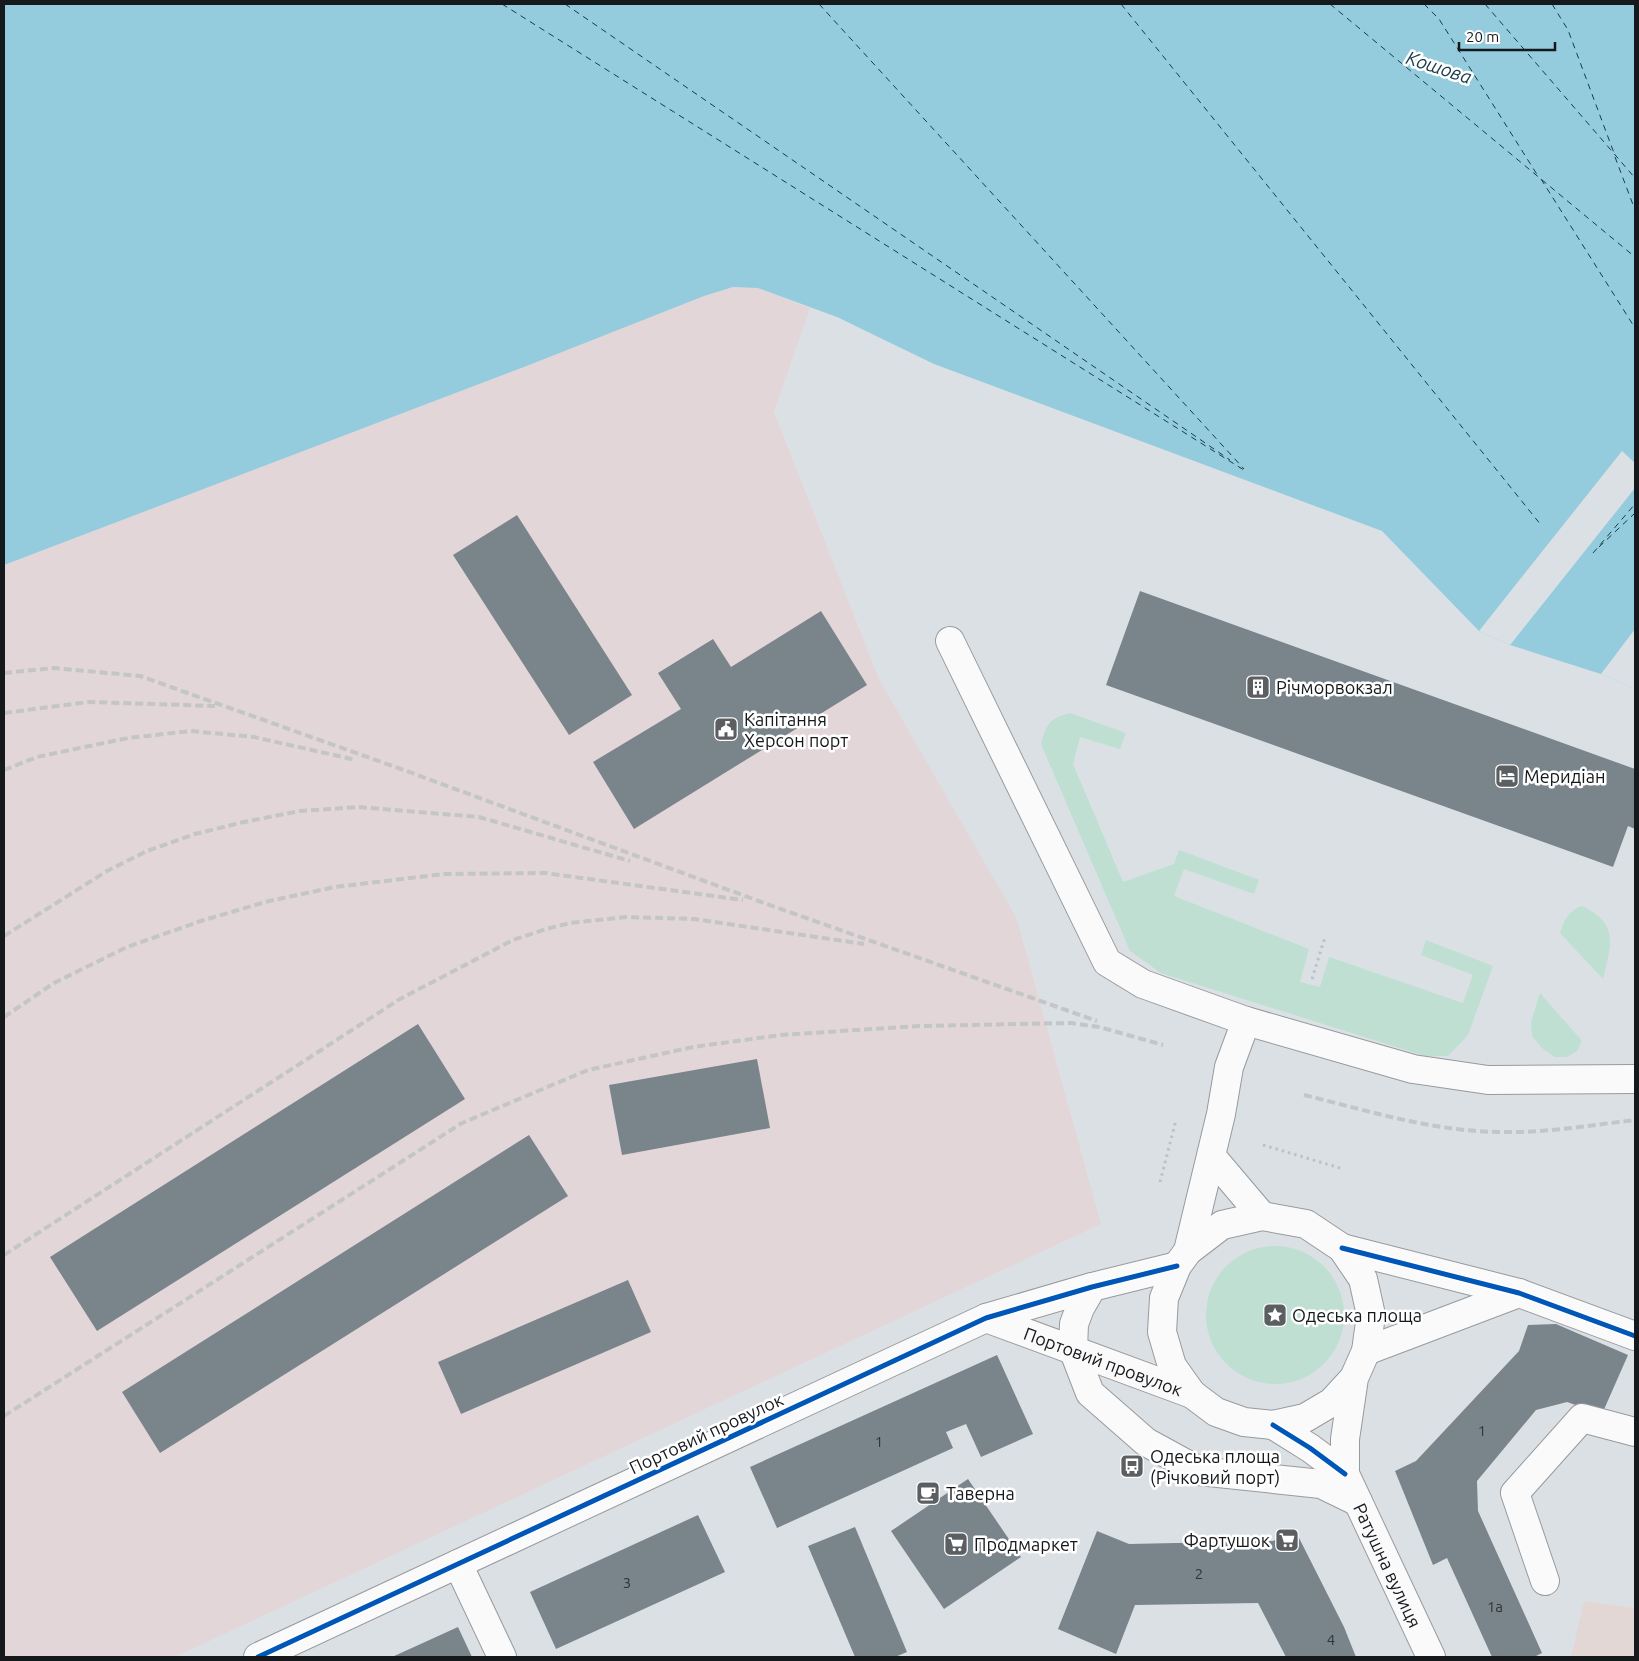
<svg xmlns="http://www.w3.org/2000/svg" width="1639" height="1661" viewBox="0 0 1639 1661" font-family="Ubuntu,sans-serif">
<rect width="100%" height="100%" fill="#dbe0e5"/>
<path fill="#e3d7d6" d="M 1584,1601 L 1635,1608 L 1635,1657 L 1571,1657 Z"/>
<path fill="#e3d6d8" d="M 733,287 L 758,288 L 810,308 L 774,412 L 879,679 L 1017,919 L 1101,1224 L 175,1657 L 4,1657 L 4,565 L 524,367 L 704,296 Z"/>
<g fill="#bedfd2">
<path d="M 1070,713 L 1126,733 L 1120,749 L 1080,737 L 1073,764 L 1123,882 L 1174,864 L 1179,850 L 1259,880 L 1254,894 L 1184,869 L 1174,896 L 1309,949 L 1300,982 L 1320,987 L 1329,957 L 1463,1003 L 1473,975 L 1421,955 L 1426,940 L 1493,966 L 1468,1035 L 1448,1056 L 1425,1056 L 1161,973 L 1130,951 L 1041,744 C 1046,724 1050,718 1070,713 Z"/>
<path d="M 1582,906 C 1620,924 1611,945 1603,979 L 1560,933 C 1565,919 1568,911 1582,906 Z"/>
<path d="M 1540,993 L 1582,1041 L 1577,1051 L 1567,1057 L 1555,1057 L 1543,1049 L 1532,1036 L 1531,1022 Z"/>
<circle cx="1275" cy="1315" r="69"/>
</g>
<path fill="#94cbdd" d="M 4,4 L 1635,4 L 1635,689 L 1601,674 L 1510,645 L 1479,631 L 1382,531 L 934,364 L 837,317 L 758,288 L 733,287 L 704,296 L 524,367 L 4,565 Z"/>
<g fill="#dbe0e5">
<path d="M 1622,451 L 1635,463 L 1635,488 L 1510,645 L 1479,631 Z"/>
<path d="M 1635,629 L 1635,689 L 1601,674 Z"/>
</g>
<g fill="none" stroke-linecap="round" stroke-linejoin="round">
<g stroke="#193d47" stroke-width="1" stroke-dasharray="6 5" stroke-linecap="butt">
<path d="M 502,4 L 1247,472"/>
<path d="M 565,4 L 1230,460"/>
<path d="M 819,4 L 1244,469"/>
<path d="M 1121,4 L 1541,525"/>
<path d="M 1330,4 L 1635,257"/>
<path d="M 1424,4 L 1439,19 L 1538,176"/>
<path d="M 1485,4 L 1635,178"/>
<path d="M 1552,4 L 1568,30 L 1614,153"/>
<path d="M 1633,4 L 1635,6"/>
<path d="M 1615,157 L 1635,210"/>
<path d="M 1541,179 L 1635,328"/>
<path d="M 1599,547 L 1635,513"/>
<path d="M 1593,553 L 1635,504"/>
</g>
</g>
<g fill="#79848b">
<path d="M 517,515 L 632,695 L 569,735 L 453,555 Z"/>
<path d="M 1140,591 L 1635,769 L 1635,829 L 1628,826 L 1613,867 L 1106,685 Z"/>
<path d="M 821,611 L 867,685 L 634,829 L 593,762 L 681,709 L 658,673 L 713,639 L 731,667 Z"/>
<path d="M 418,1024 L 465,1099 L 97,1331 L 50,1257 Z"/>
<path d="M 757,1059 L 770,1128 L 622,1155 L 609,1085 Z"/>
<path d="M 529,1135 L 568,1196 L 160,1453 L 122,1392 Z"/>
<path d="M 628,1280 L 651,1332 L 461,1414 L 438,1362 Z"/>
<path d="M 1556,1324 L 1628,1355 L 1602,1414 L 1567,1402 L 1536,1410 L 1477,1481 L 1478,1511 L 1542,1653 L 1534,1657 L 1492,1657 L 1447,1558 L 1433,1565 L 1395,1471 L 1416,1461 L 1519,1351 L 1528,1325 Z"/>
<path d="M 997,1355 L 1033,1434 L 981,1457 L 966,1424 L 946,1432 L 953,1448 L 777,1528 L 750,1467 Z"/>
<path d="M 968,1479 L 1021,1557 L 944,1609 L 891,1531 Z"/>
<path d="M 698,1515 L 725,1572 L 556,1649 L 530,1592 Z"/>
<path d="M 855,1527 L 907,1652 L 895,1657 L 855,1657 L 808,1546 Z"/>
<path d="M 1295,1530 L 1344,1627 L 1356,1657 L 1286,1657 L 1258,1603 L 1135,1605 L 1116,1654 L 1058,1629 L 1097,1531 L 1129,1544 L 1273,1541 Z"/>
<path d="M 458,1627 L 472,1657 L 392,1657 Z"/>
</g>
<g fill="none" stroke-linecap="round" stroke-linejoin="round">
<g stroke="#979b9e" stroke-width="30">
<g id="minor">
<path d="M 950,641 L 1107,962 L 1143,984 L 1246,1021 L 1413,1069 L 1488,1080 L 1635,1079"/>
<path d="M 1212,1157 L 1262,1216"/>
<path d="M 1342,1248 L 1519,1293 L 1635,1336"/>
<path d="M 1188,1251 L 1221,1114 L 1229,1067 L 1246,1021"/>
<path d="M 1092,1287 L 1080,1308 L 1074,1324 L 1073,1349 L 1090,1393 L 1146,1442 L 1199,1471 L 1321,1484 L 1358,1502"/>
<path id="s1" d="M 986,1318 L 1192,1394"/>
<path d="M 1366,1351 L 1519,1293"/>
<path id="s2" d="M 1354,1378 L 1332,1402 L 1305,1418 L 1273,1425 L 1244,1422 L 1216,1412 L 1192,1394 L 1172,1366 L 1162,1332 L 1164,1298 L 1177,1266 L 1188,1251 L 1222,1225 L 1262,1216 L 1306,1224 L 1342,1248 L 1363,1279 L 1371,1315 L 1366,1351 L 1354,1378 L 1345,1439 L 1345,1474 L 1431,1657"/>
<path d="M 1273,1425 L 1310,1448 L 1345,1474"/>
<path d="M 458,1564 L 502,1657"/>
<path d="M 1545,1581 L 1515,1493 L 1582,1418 L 1635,1432"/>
<path d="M 258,1657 L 986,1318 L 1092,1287 L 1177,1266"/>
</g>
</g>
<g stroke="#bfc0c1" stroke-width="3" stroke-dasharray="2.5 4" stroke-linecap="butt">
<path d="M 1312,979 L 1325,937"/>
<path d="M 1263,1145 L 1340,1168"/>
<path d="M 1160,1182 L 1176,1120"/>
</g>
<use href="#minor" stroke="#fafafb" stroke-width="28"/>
<g stroke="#c3c5c6" stroke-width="4" stroke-dasharray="8 4" stroke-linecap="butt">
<path d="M 4,673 L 54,668 L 140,676 L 401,769 L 764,903 L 1097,1021"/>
<path d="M 4,713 L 88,702 L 215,706"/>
<path d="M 4,770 L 37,757 L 128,738 L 191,731 L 254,737 L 356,760"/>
<path d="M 4,936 L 107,871 L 147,851 L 195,834 L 244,822 L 300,811 L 359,807 L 479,817 L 630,861"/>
<path d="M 4,1017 L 54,983 L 127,947 L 204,920 L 269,901 L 335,887 L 444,874 L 545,873 L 743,900"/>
<path d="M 1304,1095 C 1369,1111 1435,1132 1502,1132 C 1547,1133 1591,1125 1635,1120"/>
<path d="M 4,1255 L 400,999 L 513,940 L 546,929 L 570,923 L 626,917 L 694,919 L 864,944"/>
<path d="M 4,1416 L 462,1123 L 588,1070 L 693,1047 L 781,1035 L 918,1026 L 1071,1023 L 1099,1027 L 1163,1045"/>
</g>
<g stroke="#fff" stroke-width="8">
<g id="cycleway">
<path d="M 1342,1248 L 1519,1293 L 1635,1336"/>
<path d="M 1273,1425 L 1310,1448 L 1345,1474"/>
<path d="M 258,1657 L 986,1318 L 1092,1287 L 1177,1266"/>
</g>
</g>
<use href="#cycleway" stroke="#0057b8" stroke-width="5"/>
</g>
<defs>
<g id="building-square" transform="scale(1.25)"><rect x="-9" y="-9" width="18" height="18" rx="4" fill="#5b5f62" stroke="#fff"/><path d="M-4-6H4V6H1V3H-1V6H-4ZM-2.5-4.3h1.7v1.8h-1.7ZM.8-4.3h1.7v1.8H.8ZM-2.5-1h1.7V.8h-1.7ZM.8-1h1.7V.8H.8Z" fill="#fff"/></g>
<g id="civic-square" transform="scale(1.25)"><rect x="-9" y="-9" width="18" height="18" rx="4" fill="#5b5f62" stroke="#fff"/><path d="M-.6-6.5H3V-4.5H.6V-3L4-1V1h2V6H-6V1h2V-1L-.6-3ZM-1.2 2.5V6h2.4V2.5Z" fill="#fff"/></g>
<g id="hotel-square" transform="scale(1.25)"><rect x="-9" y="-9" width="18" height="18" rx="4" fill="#5b5f62" stroke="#fff"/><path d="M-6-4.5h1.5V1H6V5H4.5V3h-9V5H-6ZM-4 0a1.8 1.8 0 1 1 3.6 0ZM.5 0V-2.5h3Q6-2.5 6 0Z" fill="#fff"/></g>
<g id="sight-square" transform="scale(1.25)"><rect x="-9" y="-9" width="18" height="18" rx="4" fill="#5b5f62" stroke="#fff"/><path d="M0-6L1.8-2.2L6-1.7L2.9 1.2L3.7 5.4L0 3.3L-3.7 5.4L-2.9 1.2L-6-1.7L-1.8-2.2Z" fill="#fff"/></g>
<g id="bus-square" transform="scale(1.25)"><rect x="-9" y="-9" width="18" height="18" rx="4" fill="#5b5f62" stroke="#fff"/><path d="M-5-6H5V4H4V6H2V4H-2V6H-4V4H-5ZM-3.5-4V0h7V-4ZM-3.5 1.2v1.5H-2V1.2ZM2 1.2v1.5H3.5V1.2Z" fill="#fff"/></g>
<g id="cafe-square" transform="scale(1.25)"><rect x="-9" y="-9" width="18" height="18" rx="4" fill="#5b5f62" stroke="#fff"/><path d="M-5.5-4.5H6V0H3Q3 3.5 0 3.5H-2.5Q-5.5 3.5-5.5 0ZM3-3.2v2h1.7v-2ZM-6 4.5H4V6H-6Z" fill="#fff"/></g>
<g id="supermarket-square" transform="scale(1.25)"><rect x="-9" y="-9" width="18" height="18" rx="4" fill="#5b5f62" stroke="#fff"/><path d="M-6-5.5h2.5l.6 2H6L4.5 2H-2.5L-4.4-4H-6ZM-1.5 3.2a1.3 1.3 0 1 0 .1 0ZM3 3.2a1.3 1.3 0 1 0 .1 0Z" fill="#fff"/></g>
</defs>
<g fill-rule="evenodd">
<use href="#building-square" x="1258" y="687"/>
<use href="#civic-square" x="726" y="729"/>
<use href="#hotel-square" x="1507" y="776"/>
<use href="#sight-square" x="1275" y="1315"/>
<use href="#bus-square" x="1132" y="1466"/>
<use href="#cafe-square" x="928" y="1493"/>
<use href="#supermarket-square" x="1287" y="1540"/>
<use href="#supermarket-square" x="956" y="1544"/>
</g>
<g text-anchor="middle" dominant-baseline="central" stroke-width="5" stroke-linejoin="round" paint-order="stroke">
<g font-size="15" fill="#2f3438">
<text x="1482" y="1430">1</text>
<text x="879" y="1441">1</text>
<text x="1199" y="1573">2</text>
<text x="627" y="1582">3</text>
<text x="1495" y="1606">1а</text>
<text x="1331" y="1639">4</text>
</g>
<g font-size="18" fill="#16191c" stroke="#fff" text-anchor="start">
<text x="1276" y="687">Річморвокзал</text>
<text x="744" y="719">Капітання<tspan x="744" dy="21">Херсон порт</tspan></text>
<text x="1524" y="776">Меридіан</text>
<text x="1292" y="1315">Одеська площа</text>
<text x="1150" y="1456">Одеська площа<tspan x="1150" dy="21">(Річковий порт)</tspan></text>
<text x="946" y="1493">Таверна</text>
<text x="1270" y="1540" text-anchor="end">Фартушок</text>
<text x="974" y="1544">Продмаркет</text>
</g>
<g font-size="18" fill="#16191c" stroke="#fff">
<text stroke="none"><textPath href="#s1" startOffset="125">Портовий провулок</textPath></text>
<text transform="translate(706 1433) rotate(-25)">Портовий провулок</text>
<text stroke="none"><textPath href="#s2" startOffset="852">Ратушна вулиця</textPath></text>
</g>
<g font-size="19" font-style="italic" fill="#193d47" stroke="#fff">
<text transform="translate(1439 67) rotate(18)">Кошова</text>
</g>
</g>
<rect width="1639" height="1661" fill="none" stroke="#16191c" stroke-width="10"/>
<path d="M1459 42v8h96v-8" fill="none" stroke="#16191c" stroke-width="2.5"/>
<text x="1466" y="42" font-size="15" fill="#16191c" stroke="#ffffff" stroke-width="4" paint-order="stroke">20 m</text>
</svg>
